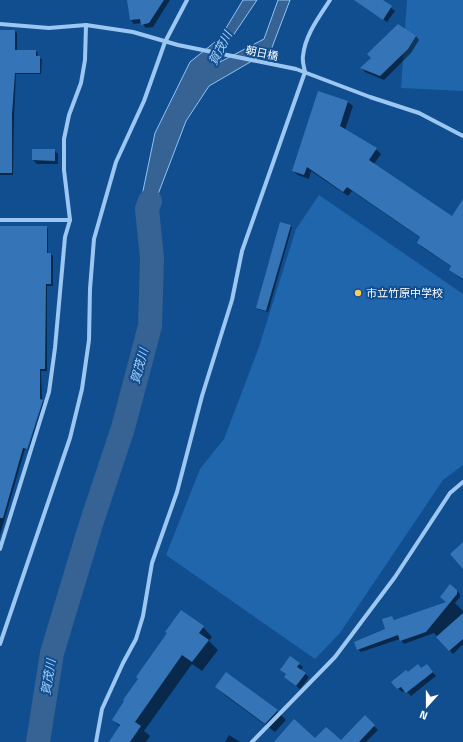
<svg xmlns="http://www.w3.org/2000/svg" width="463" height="742" viewBox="0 0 463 742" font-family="'Titillium Web','Noto Sans JP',sans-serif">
<rect width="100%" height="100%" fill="#114e8f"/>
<g fill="#2066ad">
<path d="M 407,0 L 463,0 L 463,91 L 401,88 Z"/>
<path d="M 319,195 L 463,294 L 463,465 L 443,480 L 340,633 L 315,659 L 166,555 L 200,469 L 224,439 L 259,347 L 296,229 Z"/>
</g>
<path fill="#366393" stroke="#8dc3f5" d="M 243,0 L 257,0 L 228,43 L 220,62 L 264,39 L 278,0 L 290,0 L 271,50 L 209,86 L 186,121 L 152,210 L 150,233 L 139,210 L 155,133 L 190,62 L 220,38 Z"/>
<g fill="#0007">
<path d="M 128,0 L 170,0 L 153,27 L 146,28 L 142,23 L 134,24 L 131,20 Z"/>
<path d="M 365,0 L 381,0 L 395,11 L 387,22 L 362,4 Z"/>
<path d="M 0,31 L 15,31 L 17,33 L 17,51 L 36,51 L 38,53 L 37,57 L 42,59 L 41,74 L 16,74 L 14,116 L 13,175 L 0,175 Z"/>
<path d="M 416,36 L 419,40 L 411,53 L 384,80 L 365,72 L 362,68 Z"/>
<path d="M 319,92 L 348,102 L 353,106 L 345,130 L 376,149 L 381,154 L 374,164 L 452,217 L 463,207 L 463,280 L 450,270 L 452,267 L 422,247 L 418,243 L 421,238 L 352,191 L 348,196 L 311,171 L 309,179 L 298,175 L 293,171 Z"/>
<path d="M 33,150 L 54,150 L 58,154 L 58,164 L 37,164 L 33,160 Z"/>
<path d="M 290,226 L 292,227 L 268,312 L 258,309 L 257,308 Z"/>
<path d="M 0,227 L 46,227 L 48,229 L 48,254 L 51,254 L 53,256 L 53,286 L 47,286 L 47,371 L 41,371 L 42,400 L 26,450 L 25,449 L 0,535 Z"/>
<path d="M 43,401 L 44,402 L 29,451 L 28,450 Z"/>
<path d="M 456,590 L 460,594 L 460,597 L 455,603 L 463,611 L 463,644 L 453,654 L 434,633 L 404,644 L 400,639 L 361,652 L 358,649 L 386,629 L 392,617 L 395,620 L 448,602 Z"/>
<path d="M 203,627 L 212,637 L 209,641 L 218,650 L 202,671 L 192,664 L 144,731 L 150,736 L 146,742 L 110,742 L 120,727 L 113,720 Z"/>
<path d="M 299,664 L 303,667 L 301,670 L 309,677 L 300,689 L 285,677 L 287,675 L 281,670 Z"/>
<path d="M 430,669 L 436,676 L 411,696 L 405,690 L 402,692 L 392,682 L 421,670 Z"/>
<path d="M 227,673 L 277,711 L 286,720 L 275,732 L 226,696 L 216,687 Z"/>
<path d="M 365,717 L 378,730 L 366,742 L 347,742 Z"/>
<path d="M 229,735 L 240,742 L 225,742 Z"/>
</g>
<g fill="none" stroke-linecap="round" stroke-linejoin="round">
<path stroke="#366393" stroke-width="24" d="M 38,742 L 52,653 L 91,524 L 123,428 L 150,326 L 152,258 L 147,209 L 150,201"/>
</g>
<g fill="#3575b7">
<path d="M 127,0 L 164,0 L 149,23 L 141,25 L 140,19 L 130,20 Z"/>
<path d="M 354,0 L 383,0 L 392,6 L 383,20 Z"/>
<path d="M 398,24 L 416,36 L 408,49 L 380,76 L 360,68 L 371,58 L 367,54 Z"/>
<path d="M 0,30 L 15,30 L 15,50 L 36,50 L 36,56 L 40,56 L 40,73 L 15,73 L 12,114 L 12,173 L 0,173 Z"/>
<path d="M 318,91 L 348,101 L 340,126 L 377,148 L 369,160 L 452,216 L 463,199 L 463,279 L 449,270 L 451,266 L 417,243 L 420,237 L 347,187 L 343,192 L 307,167 L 304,175 L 292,171 Z"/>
<path d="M 32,149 L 55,149 L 55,161 L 32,160 Z"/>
<path d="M 280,222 L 291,225 L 266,311 L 256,308 Z"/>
<path d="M 0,226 L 47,226 L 47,253 L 51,253 L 51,284 L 46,284 L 45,369 L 40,369 L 40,399 L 43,400 L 27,449 L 23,448 L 3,518 L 0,518 Z"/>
<path d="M 463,542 L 463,569 L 450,554 Z"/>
<path d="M 450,584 L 457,590 L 457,594 L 426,632 L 400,641 L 398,635 L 357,650 L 354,642 L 385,629 L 382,619 L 392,616 L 394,620 L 446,602 L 440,597 Z"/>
<path d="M 181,610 L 204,626 L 199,633 L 209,640 L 192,662 L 182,655 L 135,722 L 141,726 L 130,742 L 109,742 L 120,725 L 112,720 L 124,701 L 123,700 L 138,679 L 136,677 L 167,633 L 165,632 Z"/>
<path d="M 463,613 L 463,639 L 449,651 L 436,637 Z"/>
<path d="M 290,656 L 300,663 L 297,667 L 306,673 L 296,686 L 284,677 L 286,674 L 280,670 Z"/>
<path d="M 418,664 L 421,668 L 427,664 L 433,672 L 406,693 L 401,687 L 397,689 L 391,682 L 406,670 L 408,672 Z"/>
<path d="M 226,672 L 278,710 L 265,724 L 215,687 Z"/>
<path d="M 365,715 L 375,725 L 359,742 L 274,742 L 294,719 L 315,738 L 326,727 L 341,740 Z"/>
</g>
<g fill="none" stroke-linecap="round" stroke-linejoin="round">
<g stroke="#9cc7f2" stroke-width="4">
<path d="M 0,24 L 49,28 L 86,25 L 133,32 L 178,45 L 296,69 L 370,97 L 419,113 L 463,136"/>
<path d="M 0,220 L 70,220"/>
<path d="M 0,549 L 49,392 L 55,348 L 65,237 L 70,220 L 64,170 L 64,139 L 69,115 L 81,83 L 85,60 L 86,25"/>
<path d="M 0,644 L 70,438 L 82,389 L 89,340 L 90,289 L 94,239 L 116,162 L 144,101 L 165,42 L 187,0"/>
<path d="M 96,742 L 102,709 L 123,663 L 136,639 L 143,616 L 152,563 L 177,492 L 202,396 L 232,300 L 242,251 L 305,72 C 304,67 302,61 303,56 C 305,35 319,17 330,0"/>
<path d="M 252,742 L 335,657 L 395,577 L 450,493 L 463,482"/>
</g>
</g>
<circle fill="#ffc95d" stroke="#114e8f" stroke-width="1.5" cx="358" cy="293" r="4"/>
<g text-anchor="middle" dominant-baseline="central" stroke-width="4" stroke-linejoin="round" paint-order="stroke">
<g font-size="11" fill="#fff" stroke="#114e8f">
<text transform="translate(262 53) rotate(12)">朝日橋</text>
</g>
<g font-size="11" fill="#fff" stroke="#114e8f" text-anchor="start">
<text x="366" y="293">市立竹原中学校</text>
</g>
<g font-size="12" font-style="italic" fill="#a8d1f9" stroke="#114e8f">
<text transform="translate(220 48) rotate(-63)">賀茂川</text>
<text transform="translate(139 366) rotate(-75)">賀茂川</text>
<text transform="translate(48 677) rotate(-81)">賀茂川</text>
</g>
</g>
<g transform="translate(427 706) rotate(201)" stroke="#114e8f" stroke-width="3" paint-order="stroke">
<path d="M0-3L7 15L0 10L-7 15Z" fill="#ffffff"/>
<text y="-6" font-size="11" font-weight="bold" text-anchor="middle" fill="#ffffff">N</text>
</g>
</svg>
